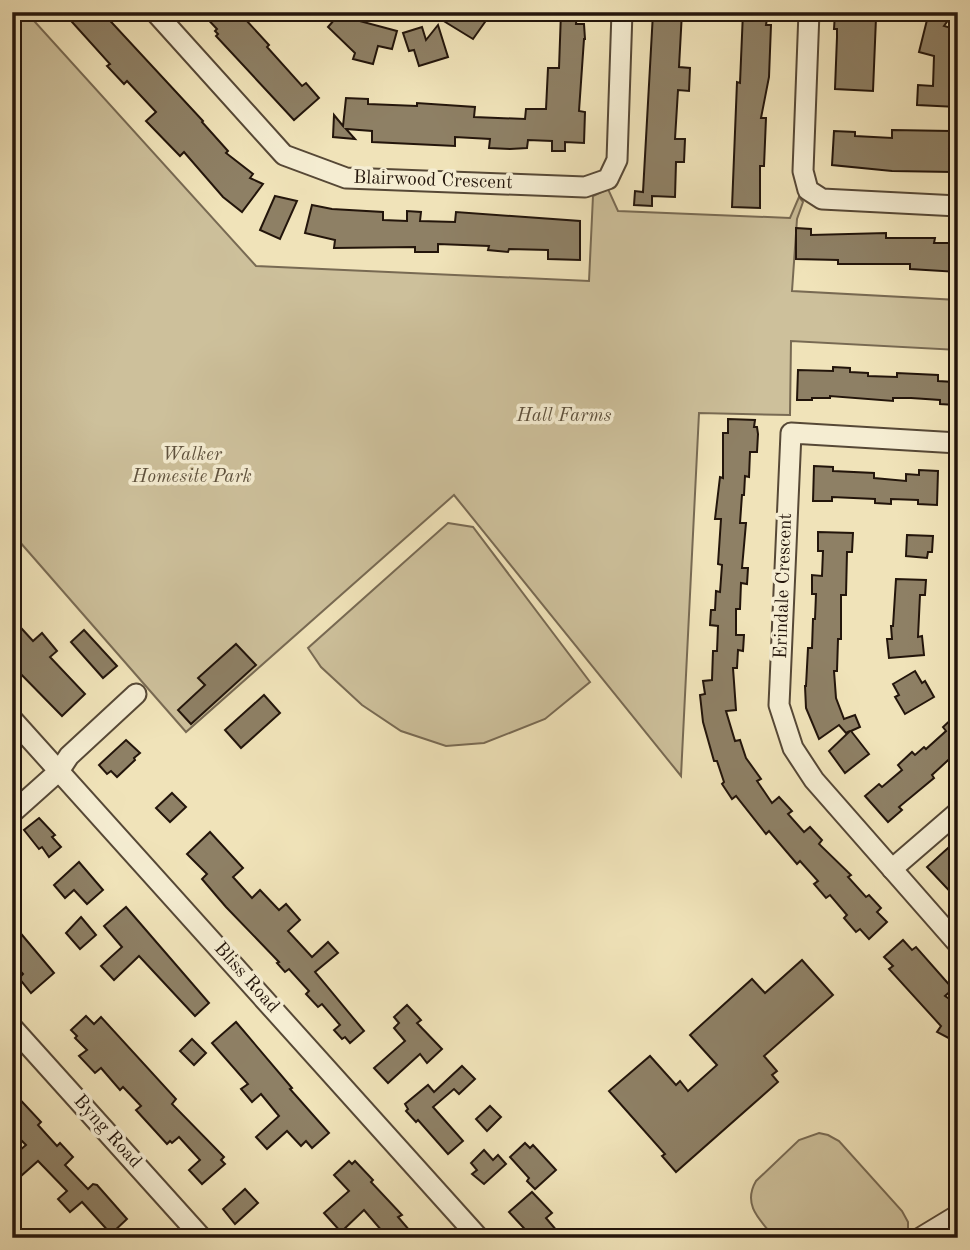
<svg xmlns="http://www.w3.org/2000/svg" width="970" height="1250" viewBox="0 0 970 1250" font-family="'Old Standard TT',serif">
<rect width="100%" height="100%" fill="#f0e3b9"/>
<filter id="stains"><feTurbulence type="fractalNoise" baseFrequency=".00286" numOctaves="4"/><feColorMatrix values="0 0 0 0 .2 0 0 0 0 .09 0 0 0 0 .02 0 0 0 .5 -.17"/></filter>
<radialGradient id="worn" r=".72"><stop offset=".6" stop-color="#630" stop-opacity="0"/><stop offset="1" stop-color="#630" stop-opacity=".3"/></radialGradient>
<g fill="#cdc09b" stroke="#786a53" stroke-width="2">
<path d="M 12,12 L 26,12 L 256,266 L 589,281 L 593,196 L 608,189 L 618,211 L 790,218 L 799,197 L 803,202 L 797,219 L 792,291 L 958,300 L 958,350 L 791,341 L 790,415 L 699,413 L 681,776 L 454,495 L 186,732 L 12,533 Z"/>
<path d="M 448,523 L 473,527 L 590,682 L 545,719 L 484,743 L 446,746 L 401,731 L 362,705 L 321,667 L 308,648 Z"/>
<path d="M 819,1133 L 828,1135 L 839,1141 L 902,1211 L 908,1222 L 908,1235 L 904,1238 L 775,1238 C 760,1220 742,1205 756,1181 L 799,1140 Z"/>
</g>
<g fill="#8e8065" stroke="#23150b" stroke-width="2">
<path d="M 63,12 L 102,12 L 203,121 L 202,122 L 228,151 L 226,153 L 253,174 L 250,178 L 263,184 L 242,212 L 223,197 L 184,152 L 180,156 L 146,121 L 156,112 L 127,81 L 124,84 L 107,66 L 110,64 Z"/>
<path d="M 201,12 L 255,12 L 246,20 L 269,45 L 267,47 L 302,86 L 306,83 L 319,98 L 294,120 L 216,36 L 218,34 L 215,31 L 217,29 Z"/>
<path d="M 341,12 L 358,12 L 352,19 L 397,31 L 392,49 L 378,46 L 373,64 L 353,59 L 355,53 L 328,27 Z"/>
<path d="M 447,12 L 492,12 L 473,39 L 442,20 Z"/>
<path d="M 561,12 L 577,12 L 576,24 L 584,24 L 585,39 L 584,39 L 579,111 L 585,112 L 584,143 L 565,142 L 565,151 L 552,151 L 552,141 L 528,140 L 527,148 L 510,149 L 489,148 L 490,139 L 455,137 L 455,146 L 372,142 L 372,131 L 346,129 L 355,139 L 333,137 L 334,115 L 343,126 L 346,98 L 368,99 L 368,104 L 417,106 L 417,103 L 475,107 L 474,117 L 525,119 L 526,109 L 546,109 L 548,68 L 559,68 Z"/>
<path d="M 682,12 L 679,67 L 690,68 L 689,91 L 678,90 L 675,139 L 685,139 L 684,162 L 676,162 L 675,197 L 652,196 L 652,206 L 634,205 L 635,191 L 643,192 L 653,13 Z"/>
<path d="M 743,12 L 768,12 L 766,25 L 771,25 L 769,77 L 761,118 L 766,118 L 764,166 L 760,166 L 760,208 L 732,207 L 737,82 L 740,83 Z"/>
<path d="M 929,12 L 954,12 L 944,26 L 958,30 L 958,60 L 951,86 L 958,87 L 957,107 L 917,105 L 918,85 L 933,86 L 934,56 L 919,52 Z"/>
<path d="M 835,13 L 859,14 L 859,17 L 876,18 L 873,91 L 835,89 L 837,37 L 837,29 L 834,29 Z"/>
<path d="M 438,25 L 448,57 L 419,66 L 414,50 L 409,51 L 403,33 L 422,27 L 426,40 Z"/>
<path d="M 892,130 L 950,131 L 949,148 L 953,148 L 952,172 L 892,171 L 832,165 L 834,131 L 855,132 L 855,136 L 892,138 Z"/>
<path d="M 275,196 L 297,201 L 280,239 L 260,230 Z"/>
<path d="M 312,205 L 332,209 L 383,212 L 383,220 L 407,221 L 407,211 L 421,212 L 420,221 L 455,222 L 456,212 L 580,221 L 580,260 L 548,259 L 548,250 L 509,249 L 508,252 L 488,250 L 489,246 L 438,244 L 438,252 L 415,252 L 415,247 L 334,248 L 335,240 L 305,233 Z"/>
<path d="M 796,228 L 811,229 L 811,235 L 886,233 L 886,238 L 935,238 L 934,243 L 957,243 L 958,272 L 910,269 L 910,264 L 838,264 L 838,260 L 796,259 Z"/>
<path d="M 833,367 L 850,368 L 850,372 L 868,373 L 868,376 L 897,377 L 897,373 L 938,375 L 938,381 L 954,382 L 955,405 L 940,404 L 940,400 L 911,398 L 893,398 L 893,401 L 830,396 L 830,398 L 812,398 L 812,400 L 797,400 L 798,370 L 833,371 Z"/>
<path d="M 728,419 L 755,420 L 754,427 L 757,427 L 758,434 L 757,452 L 750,452 L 749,477 L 745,476 L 744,495 L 742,495 L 740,523 L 746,523 L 742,568 L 748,568 L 747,584 L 741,583 L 740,609 L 736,609 L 736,635 L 744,635 L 743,651 L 738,650 L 737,668 L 733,668 L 736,710 L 726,711 L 735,741 L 740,740 L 746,758 L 761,779 L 757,781 L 772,803 L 779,797 L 792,811 L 788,814 L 804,832 L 810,827 L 822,840 L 819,844 L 851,875 L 848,877 L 866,897 L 869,895 L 881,908 L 877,912 L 887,922 L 869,939 L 860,929 L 856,932 L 844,918 L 847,915 L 830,895 L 826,898 L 814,884 L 818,881 L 800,861 L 797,864 L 769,831 L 766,834 L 736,796 L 732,799 L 722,784 L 724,782 L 717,761 L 714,761 L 703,722 L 700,695 L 705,694 L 703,681 L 712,680 L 713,651 L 717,651 L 718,626 L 710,625 L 711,610 L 715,610 L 716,591 L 720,592 L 722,565 L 718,564 L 721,519 L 715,519 L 720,477 L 723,478 L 723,433 L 728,433 Z"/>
<path d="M 814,466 L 833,467 L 833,471 L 874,473 L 874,478 L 906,481 L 906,474 L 919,475 L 919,470 L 938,471 L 937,505 L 918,504 L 918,500 L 891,499 L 891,504 L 875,503 L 875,499 L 832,497 L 832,501 L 813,501 Z"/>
<path d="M 818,532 L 853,533 L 852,552 L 847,552 L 846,595 L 841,595 L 841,639 L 838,639 L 837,671 L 834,671 L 836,698 L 844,719 L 855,715 L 860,727 L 851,731 L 869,754 L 845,773 L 829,751 L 850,731 L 846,733 L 839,725 L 819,739 L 806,708 L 805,686 L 806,686 L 808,648 L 812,648 L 813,619 L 815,619 L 816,594 L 812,594 L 812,575 L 822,576 L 823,551 L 818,551 Z"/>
<path d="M 907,535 L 933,536 L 932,552 L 928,552 L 927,558 L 906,556 Z"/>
<path d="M 896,579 L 926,580 L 925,595 L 920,595 L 918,637 L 922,636 L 924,655 L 889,658 L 887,639 L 892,639 L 891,626 L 893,626 Z"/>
<path d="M 12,618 L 33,641 L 42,633 L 57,651 L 50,657 L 85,694 L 62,716 L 12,665 Z"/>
<path d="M 84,630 L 117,666 L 103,678 L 71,642 Z"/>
<path d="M 236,644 L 256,665 L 191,724 L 178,710 L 205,685 L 198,678 Z"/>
<path d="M 915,671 L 922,683 L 925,681 L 934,697 L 905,714 L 895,697 L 899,695 L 893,684 Z"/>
<path d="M 264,695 L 280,713 L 241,748 L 225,730 Z"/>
<path d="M 958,713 L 958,751 L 932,775 L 934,778 L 899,807 L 902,810 L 888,822 L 865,796 L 879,784 L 882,787 L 902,770 L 898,765 L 912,752 L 915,755 L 924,747 L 926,749 L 946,731 L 943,727 Z"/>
<path d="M 126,740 L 140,753 L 134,758 L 135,760 L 117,777 L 111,771 L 107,774 L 99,765 Z"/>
<path d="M 172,793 L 186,807 L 170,822 L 156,808 Z"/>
<path d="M 39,818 L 55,835 L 52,837 L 61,847 L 49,857 L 42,847 L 39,849 L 24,830 Z"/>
<path d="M 210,832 L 243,868 L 233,877 L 252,898 L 260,890 L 279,910 L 286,904 L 300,920 L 288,931 L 312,957 L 328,942 L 338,953 L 315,972 L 364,1031 L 350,1043 L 345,1037 L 342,1039 L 334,1030 L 340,1025 L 322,1004 L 318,1007 L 306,994 L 309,991 L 289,969 L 285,972 L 277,963 L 279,962 L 226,907 L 202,879 L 207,874 L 187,854 Z"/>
<path d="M 958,839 L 958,900 L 927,867 Z"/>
<path d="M 79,862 L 103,890 L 87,904 L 74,890 L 65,898 L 54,885 Z"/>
<path d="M 126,907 L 209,1003 L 195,1016 L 139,956 L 114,980 L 101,966 L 122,947 L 104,926 Z"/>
<path d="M 81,917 L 96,935 L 80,949 L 66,933 Z"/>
<path d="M 12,923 L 54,973 L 31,993 L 19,978 L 23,974 L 12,962 Z"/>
<path d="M 903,940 L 912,950 L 916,947 L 953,989 L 945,996 L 958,1005 L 958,1043 L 937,1032 L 941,1026 L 889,969 L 893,966 L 884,957 Z"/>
<path d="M 802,960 L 833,995 L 764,1056 L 777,1071 L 772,1075 L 778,1082 L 676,1172 L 662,1156 L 665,1154 L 609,1091 L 650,1056 L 676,1085 L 680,1081 L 688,1091 L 717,1065 L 690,1035 L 752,979 L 765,993 Z"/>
<path d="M 407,1005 L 421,1020 L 417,1023 L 442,1049 L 427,1063 L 420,1054 L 388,1083 L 374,1068 L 405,1041 L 394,1028 L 399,1023 L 394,1017 Z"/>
<path d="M 86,1016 L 94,1024 L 101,1017 L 176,1099 L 172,1104 L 224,1157 L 221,1160 L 225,1164 L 202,1184 L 189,1170 L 200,1160 L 179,1137 L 172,1143 L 170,1141 L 167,1144 L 136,1110 L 141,1106 L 123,1087 L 120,1090 L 101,1068 L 95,1073 L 79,1056 L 87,1050 L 75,1038 L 77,1036 L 71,1030 Z"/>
<path d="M 236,1022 L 292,1088 L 290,1089 L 329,1133 L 312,1148 L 306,1141 L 301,1146 L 287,1131 L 267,1149 L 256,1137 L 279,1116 L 261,1094 L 252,1102 L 241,1089 L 248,1084 L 212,1043 Z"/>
<path d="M 192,1039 L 206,1053 L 194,1065 L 180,1051 Z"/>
<path d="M 462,1066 L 475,1079 L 459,1094 L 454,1089 L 433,1107 L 463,1141 L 448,1154 L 418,1120 L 416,1122 L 406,1111 L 408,1109 L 405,1104 L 428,1085 L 434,1092 Z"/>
<path d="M 12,1091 L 41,1122 L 38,1125 L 57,1146 L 60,1143 L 73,1157 L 65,1165 L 88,1189 L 93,1184 L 97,1185 L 127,1219 L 111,1234 L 82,1202 L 70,1212 L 58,1199 L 67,1191 L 38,1161 L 12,1184 L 12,1157 L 26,1145 L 12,1131 Z"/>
<path d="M 490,1106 L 501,1117 L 487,1131 L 476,1119 Z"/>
<path d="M 525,1143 L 530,1148 L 533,1145 L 556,1170 L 535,1189 L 527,1181 L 529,1178 L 510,1157 Z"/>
<path d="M 484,1150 L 493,1160 L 498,1155 L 506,1164 L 484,1184 L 472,1174 L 477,1170 L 471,1163 Z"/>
<path d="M 349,1161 L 352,1164 L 355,1161 L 373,1180 L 371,1182 L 402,1215 L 398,1217 L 416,1238 L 388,1238 L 364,1210 L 341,1232 L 324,1213 L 349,1191 L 334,1175 Z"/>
<path d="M 245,1189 L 258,1203 L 235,1224 L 223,1209 Z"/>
<path d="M 532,1192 L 552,1213 L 546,1218 L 563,1238 L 533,1238 L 509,1212 Z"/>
</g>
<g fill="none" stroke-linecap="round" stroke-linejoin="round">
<g stroke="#564836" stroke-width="23">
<g id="street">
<path d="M 155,12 L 284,155 L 346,178 L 585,187 L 608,179 L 617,160 L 622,12"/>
<path d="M 809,12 L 803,171 L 808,190 L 822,199 L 958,206"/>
<path d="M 958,443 L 791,433 L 779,705 L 793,748 L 814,780 L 958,944"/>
<path d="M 12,719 L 479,1238"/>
<path d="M 12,813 L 59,771 L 69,756 L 136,694"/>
<path d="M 892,869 L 958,812"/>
<path d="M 12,1027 L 202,1238"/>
<path d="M 920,1238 L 958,1215"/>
</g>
</g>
<use href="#street" stroke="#f5edd2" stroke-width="19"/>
</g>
<g text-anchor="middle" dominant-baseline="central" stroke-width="7" stroke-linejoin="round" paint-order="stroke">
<g font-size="19" fill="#23150b" stroke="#f5edd2">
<text transform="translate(433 181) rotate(2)">Blairwood Crescent</text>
<text transform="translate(784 586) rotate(-88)">Erindale Crescent</text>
<text transform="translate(246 978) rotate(48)">Bliss Road</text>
<text transform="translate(107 1132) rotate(48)">Byng Road</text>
</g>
<g font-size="19" font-style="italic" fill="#5e513d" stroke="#f5edd2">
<text x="564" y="416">Hall Farms</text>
<text x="192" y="455">Walker<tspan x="192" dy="22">Homesite Park</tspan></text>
</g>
</g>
<rect width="970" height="1250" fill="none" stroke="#f0e3b9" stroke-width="42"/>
<rect x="14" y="14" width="942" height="1222" fill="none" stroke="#23150b" stroke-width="3.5"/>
<rect x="21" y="21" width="928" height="1208" fill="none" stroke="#23150b" stroke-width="2"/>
<rect width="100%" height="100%" filter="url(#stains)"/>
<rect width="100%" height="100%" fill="url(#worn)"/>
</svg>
